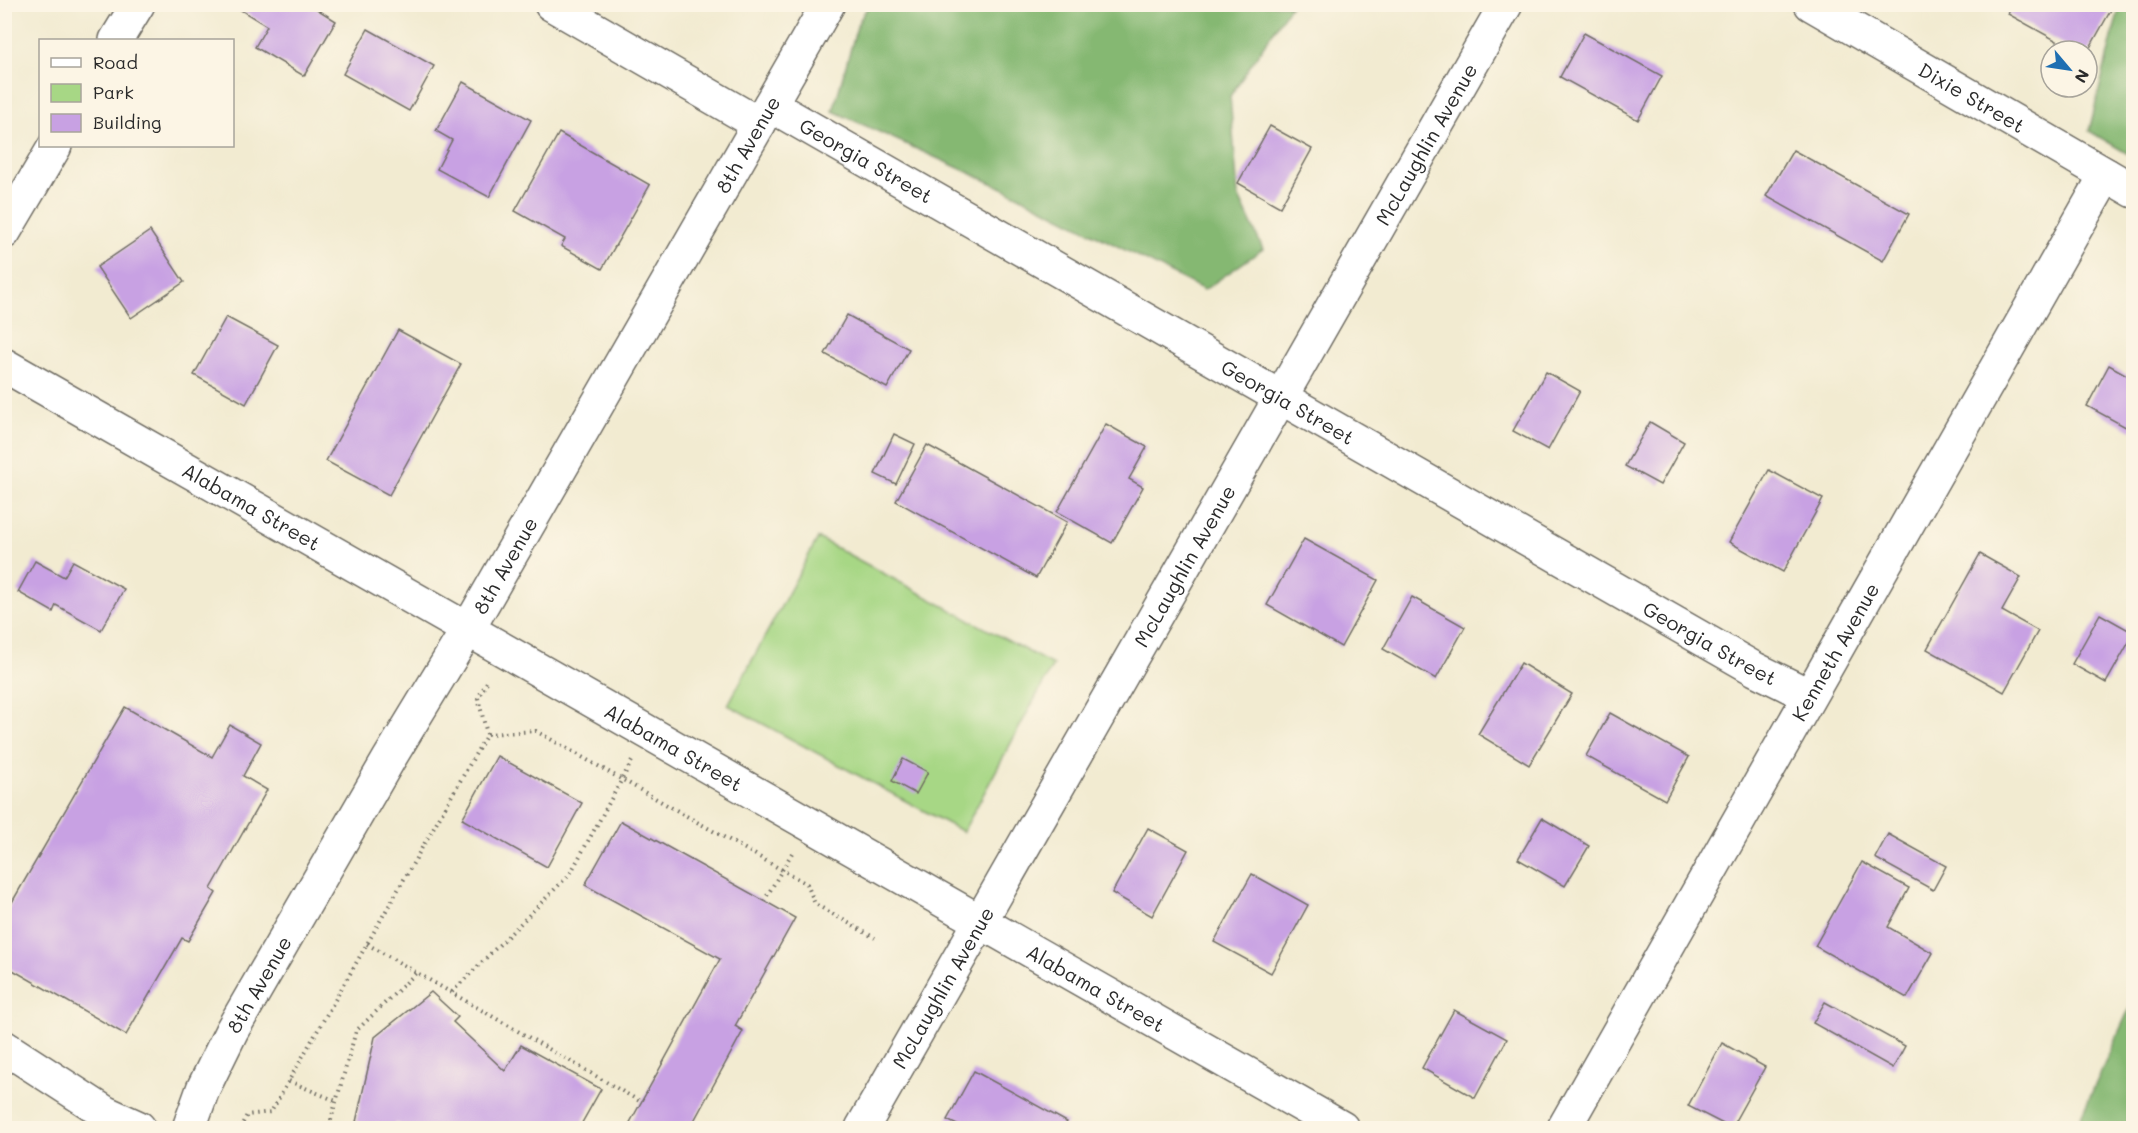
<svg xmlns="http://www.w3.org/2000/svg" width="2138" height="1133" viewBox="0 0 2138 1133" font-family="Mali,sans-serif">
<rect width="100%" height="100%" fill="#fcf5e5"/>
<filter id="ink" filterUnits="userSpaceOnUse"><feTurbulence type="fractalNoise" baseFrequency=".0167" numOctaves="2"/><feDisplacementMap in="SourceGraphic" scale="12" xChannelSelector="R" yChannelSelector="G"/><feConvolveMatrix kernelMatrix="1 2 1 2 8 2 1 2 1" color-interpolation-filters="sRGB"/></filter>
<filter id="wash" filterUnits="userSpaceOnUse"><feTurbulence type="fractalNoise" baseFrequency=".008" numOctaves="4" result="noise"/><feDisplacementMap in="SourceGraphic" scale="24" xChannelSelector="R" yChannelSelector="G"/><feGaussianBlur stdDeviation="1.35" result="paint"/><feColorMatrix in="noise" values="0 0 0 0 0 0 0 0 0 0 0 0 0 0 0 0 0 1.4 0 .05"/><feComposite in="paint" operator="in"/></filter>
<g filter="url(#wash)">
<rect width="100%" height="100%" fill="#f2ebd1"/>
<path fill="#a7d785" stroke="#698158" stroke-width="1.5" d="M 818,538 L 1053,665 L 963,832 L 728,705 Z"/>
<g fill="#85b872" stroke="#58724e" stroke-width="1.5">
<path d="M 869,5 L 1291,5 L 1230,96 L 1238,195 L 1263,249 L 1204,290 L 1005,189 L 833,111 L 858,23 Z"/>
<path d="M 2120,5 L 2133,5 L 2133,157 L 2089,131 Z"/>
<path d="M 2133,1000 L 2133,1128 L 2076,1128 Z"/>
</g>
<g id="blocks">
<g fill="#c8a1e3">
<path d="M 231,4 L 309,4 L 336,21 L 304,76 L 255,47 L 267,26 Z"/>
<path d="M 2013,4 L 2106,4 L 2112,8 L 2088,51 L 2075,51 L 2008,14 Z"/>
<path d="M 368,29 L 434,66 L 409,111 L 343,74 Z"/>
<path d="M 1584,33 L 1662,76 L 1638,120 L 1560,77 Z"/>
<path d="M 463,82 L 531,120 L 489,197 L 437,169 L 452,140 L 436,131 Z"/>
<path d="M 1270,126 L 1312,149 L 1280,207 L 1238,183 Z"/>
<path d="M 559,133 L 650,185 L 602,269 L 561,246 L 565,239 L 515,211 Z"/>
<path d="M 1793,150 L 1909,214 L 1883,261 L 1766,196 Z"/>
<path d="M 150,231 L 184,282 L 131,318 L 97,267 Z"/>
<path d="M 847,315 L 909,349 L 887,388 L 825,354 Z"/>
<path d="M 226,317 L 278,345 L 246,404 L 194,375 Z"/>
<path d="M 398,330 L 461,364 L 389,495 L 326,461 Z"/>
<path d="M 2109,365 L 2134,379 L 2133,431 L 2087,406 Z"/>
<path d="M 1546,372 L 1580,391 L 1548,450 L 1513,431 Z"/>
<path d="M 1650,422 L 1684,442 L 1660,485 L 1625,466 Z"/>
<path d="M 1106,424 L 1147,447 L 1129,479 L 1143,487 L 1112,543 L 1057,512 Z"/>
<path d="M 894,434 L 915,444 L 896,484 L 875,474 Z"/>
<path d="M 927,445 L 1067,522 L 1036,578 L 896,501 Z"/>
<path d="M 1769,470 L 1823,499 L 1783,572 L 1729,542 Z"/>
<path d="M 1304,539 L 1378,580 L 1341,647 L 1267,605 Z"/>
<path d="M 1980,554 L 2021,577 L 2002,611 L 2038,631 L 2004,692 L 1927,649 Z"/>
<path d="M 35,561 L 64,577 L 73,561 L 124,589 L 101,630 L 56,605 L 53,612 L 18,592 Z"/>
<path d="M 1412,597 L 1465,627 L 1436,679 L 1383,649 Z"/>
<path d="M 2100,614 L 2134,633 L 2106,683 L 2072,664 Z"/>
<path d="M 1521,663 L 1572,694 L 1529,765 L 1478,734 Z"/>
<path d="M 125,707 L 212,757 L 230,725 L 261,743 L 243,776 L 267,790 L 211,889 L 216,893 L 188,941 L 182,938 L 126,1035 L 4,965 L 4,916 Z"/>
<path d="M 1610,713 L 1689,757 L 1665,800 L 1586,756 Z"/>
<path d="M 497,756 L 582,803 L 547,867 L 462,819 Z"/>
<path d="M 903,759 L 928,772 L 916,794 L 892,781 Z"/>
<path d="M 1542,818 L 1589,846 L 1565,886 L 1518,859 Z"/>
<path d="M 621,821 L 795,918 L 735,1026 L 743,1031 L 690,1128 L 627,1128 L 720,959 L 585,885 Z"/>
<path d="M 1148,828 L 1188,850 L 1152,916 L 1112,893 Z"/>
<path d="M 1888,834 L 1946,866 L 1933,890 L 1875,858 Z"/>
<path d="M 1862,862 L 1909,888 L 1888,927 L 1933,953 L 1907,998 L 1815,946 Z"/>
<path d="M 1252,874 L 1308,905 L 1271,973 L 1214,942 Z"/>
<path d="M 431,992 L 458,1017 L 453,1022 L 505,1071 L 521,1045 L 601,1089 L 579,1128 L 412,1128 L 395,1123 L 393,1128 L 379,1128 L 356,1122 L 375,1037 Z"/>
<path d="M 1825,1002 L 1905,1046 L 1893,1068 L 1813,1023 Z"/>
<path d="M 1454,1010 L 1507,1039 L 1475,1098 L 1422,1068 Z"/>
<path d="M 1722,1043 L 1765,1067 L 1731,1128 L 1688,1106 Z"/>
<path d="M 974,1071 L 1067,1122 L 1063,1128 L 963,1128 L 947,1120 Z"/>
</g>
</g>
</g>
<g filter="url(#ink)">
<use href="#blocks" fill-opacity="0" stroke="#716e65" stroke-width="1.5"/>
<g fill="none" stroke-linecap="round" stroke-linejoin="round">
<g stroke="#716e65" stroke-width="36">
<g id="street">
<path d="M 551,4 L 759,124"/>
<path id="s1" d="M 1811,4 L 2134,191"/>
<path d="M 116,40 L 138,4"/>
<path id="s2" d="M 770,105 L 1755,669 L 1808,695"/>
<path d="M 4,232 L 55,146"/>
<path id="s3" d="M 4,365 L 1342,1128"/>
<path d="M 4,1047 L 106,1113 L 139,1128"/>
<path id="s4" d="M 189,1128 L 203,1089 L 232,1030 L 389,759 L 468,629 L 828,4"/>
<path id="s5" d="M 862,1128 L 1506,4"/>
<path id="s6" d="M 1564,1128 L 2106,175"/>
</g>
</g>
<g stroke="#716e65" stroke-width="4" stroke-dasharray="1.5 4.5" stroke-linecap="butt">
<path d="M 487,734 L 536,731 L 807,884 L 815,904 L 875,938"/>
<path d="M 764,901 L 792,853"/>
<path d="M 367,944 L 641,1102"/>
<path d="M 452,992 L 570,874 L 632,761"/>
<path d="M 289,1081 L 336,1101"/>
<path d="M 240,1128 L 247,1115 L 271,1112 L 487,734 L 478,698 L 488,680"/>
<path d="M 334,1128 L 329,1127 L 356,1031 L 417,972"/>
</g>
<use href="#street" stroke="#fff" stroke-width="33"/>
</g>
</g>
<g text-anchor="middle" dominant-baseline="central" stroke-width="4.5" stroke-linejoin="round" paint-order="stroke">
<g font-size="20" fill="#2b2b2b" stroke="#fcf5e5">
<text stroke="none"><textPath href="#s1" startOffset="186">Dixie Street</textPath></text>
<text stroke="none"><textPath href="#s4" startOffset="1132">8th Avenue</textPath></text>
<text stroke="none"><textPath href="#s5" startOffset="1134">McLaughlin Avenue</textPath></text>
<text stroke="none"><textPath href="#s2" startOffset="111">Georgia Street</textPath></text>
<text stroke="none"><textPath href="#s2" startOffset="597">Georgia Street</textPath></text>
<text stroke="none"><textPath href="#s3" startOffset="285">Alabama Street</textPath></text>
<text stroke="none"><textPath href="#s4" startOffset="646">8th Avenue</textPath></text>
<text stroke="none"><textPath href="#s5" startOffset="648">McLaughlin Avenue</textPath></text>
<text stroke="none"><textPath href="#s2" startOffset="1083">Georgia Street</textPath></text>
<text stroke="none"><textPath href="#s6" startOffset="548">Kenneth Avenue</textPath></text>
<text stroke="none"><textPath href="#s3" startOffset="771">Alabama Street</textPath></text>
<text stroke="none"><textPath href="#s4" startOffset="160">8th Avenue</textPath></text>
<text stroke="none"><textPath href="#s5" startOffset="162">McLaughlin Avenue</textPath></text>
<text stroke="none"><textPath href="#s3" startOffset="1257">Alabama Street</textPath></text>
</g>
</g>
<rect width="2138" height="1133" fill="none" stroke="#fcf5e5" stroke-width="24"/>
<rect x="39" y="39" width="195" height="108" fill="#fcf5e5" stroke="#a8a49b" stroke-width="1.5"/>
<rect x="51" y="58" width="30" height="9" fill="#ffffff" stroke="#a8a49b" stroke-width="1.5"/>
<text x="93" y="69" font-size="18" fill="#2b2b2b">Road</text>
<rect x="51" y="84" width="30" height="18" fill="#a7d785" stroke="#a8a49b" stroke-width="1.5"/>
<text x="93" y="99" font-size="18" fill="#2b2b2b">Park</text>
<rect x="51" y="114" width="30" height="18" fill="#c8a1e3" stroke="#a8a49b" stroke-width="1.5"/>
<text x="93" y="129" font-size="18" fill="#2b2b2b">Building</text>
<g transform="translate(2069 69) rotate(119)"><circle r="28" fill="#fcf5e5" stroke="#a8a49b" stroke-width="1.5"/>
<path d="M0-4.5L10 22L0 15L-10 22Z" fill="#1f6fb2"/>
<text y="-9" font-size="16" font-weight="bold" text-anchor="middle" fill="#2b2b2b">N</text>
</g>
</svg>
